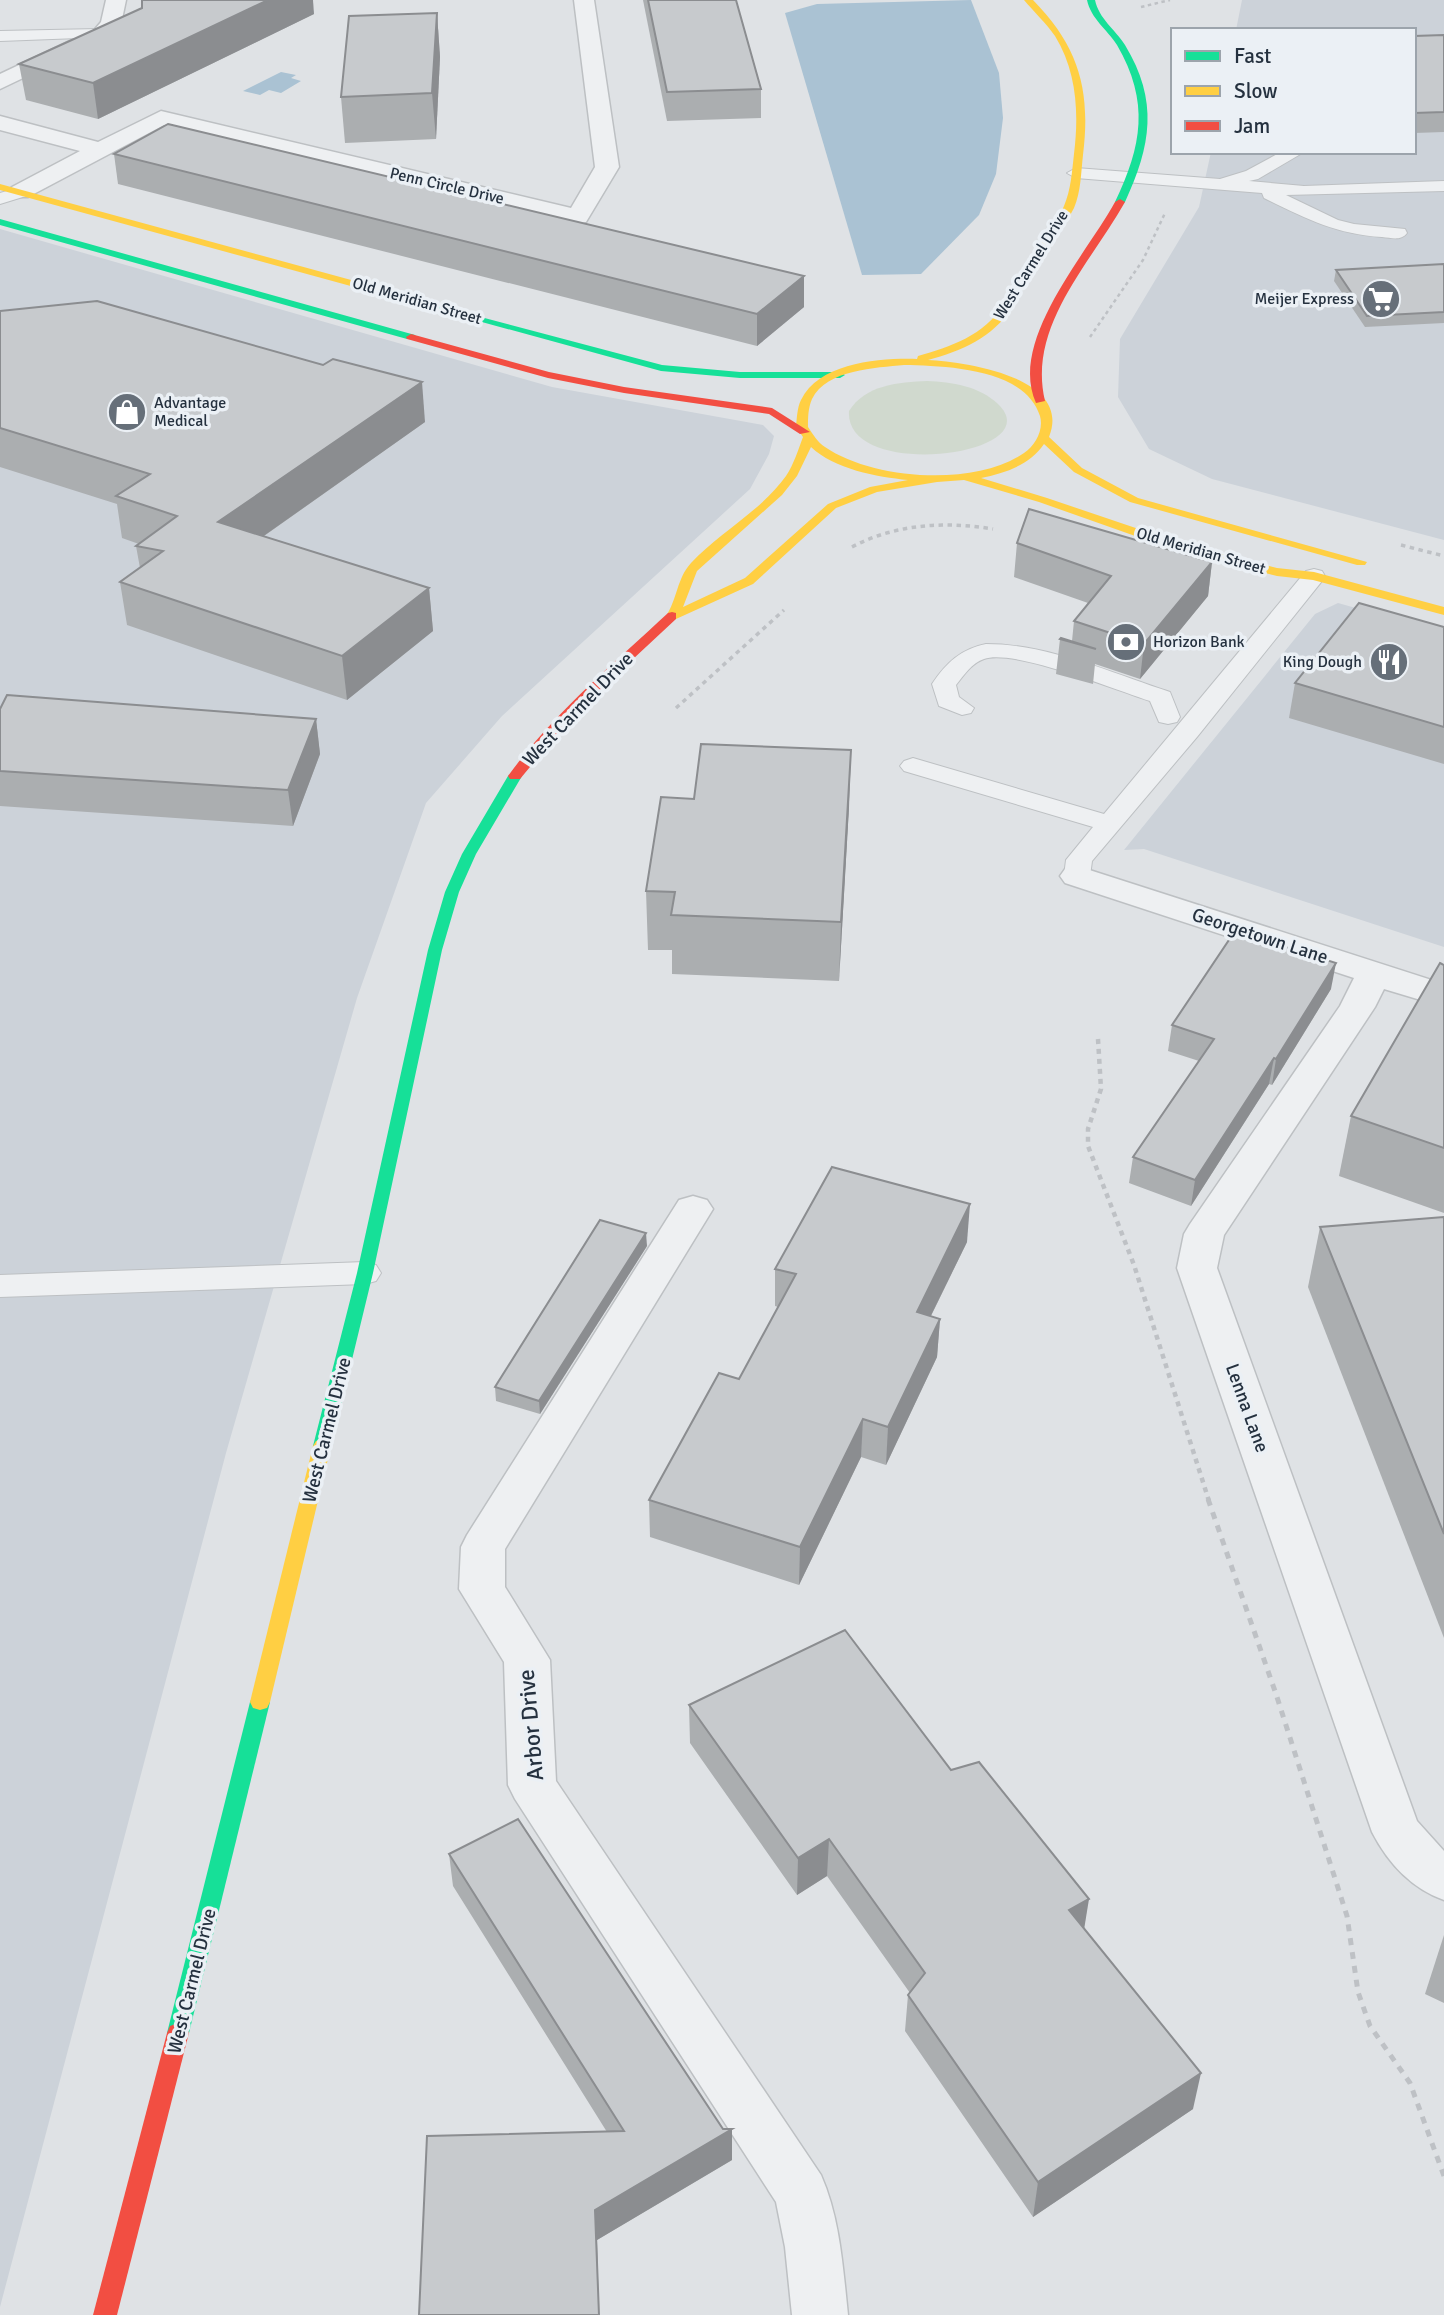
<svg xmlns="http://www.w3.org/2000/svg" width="1444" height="2315" viewBox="0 0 1444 2315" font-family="Signika,sans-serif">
<rect width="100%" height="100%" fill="#dfe2e5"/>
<g fill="#ccd2d9">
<path d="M 1242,0 L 1444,0 L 1444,540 L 1212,479 L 1149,449 L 1118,397 L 1120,339 L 1199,207 L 1211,152 L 1414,152 L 1414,30 L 1236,30 Z"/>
<path d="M 0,229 L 552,387 L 763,425 L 774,436 L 769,454 L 750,489 L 502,716 L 426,803 L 357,998 L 226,1453 L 0,2307 Z"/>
<path d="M 1338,603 L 1444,633 L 1444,947 L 1144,849 L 1124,850 L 1315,614 Z"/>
</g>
<path fill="#d0d9ce" d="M 927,381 C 952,382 979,386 998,404 C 1052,456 844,482 849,411 C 865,385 899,382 927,381 Z"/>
<g fill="#aac2d3">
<path d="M 971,0 L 999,73 L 1003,118 L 996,174 L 979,215 L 921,274 L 862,275 L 785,13 L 817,4 Z"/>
<path d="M 281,72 L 296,75 L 291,78 L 301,81 L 281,93 L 269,90 L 260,95 L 243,91 Z"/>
</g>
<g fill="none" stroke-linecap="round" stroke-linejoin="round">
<g stroke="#bdc0c3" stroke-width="2">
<g id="lane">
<path d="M 99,29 L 105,31 L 107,34 L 105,37 L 0,41 L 0,31 Z"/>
<path d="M 1281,152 L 1304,152 L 1258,179 L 1249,181 L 1304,186 L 1444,181 L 1444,191 L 1286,195 L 1338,220 L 1354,224 L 1405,229 L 1407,233 C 1401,241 1392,238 1382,237 C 1335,234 1305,218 1264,198 L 1262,193 L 1076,178 L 1067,173 L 1076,168 L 1220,179 L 1246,171 Z"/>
<path d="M 20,187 L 26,188 L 29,192 L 26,196 L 0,204 L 0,193 Z"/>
<path d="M 1314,569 L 1322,571 L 1325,576 L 1322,581 L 1197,737 L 1092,861 L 1090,876 L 1086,882 L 1077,884 L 1068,882 L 1064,876 L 1066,860 L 1093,827 L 904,771 L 900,766 L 904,761 L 913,758 L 1104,814 L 1306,571 Z"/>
<path d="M 986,644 C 1048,644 1111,673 1170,692 L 1180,717 L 1177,722 L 1168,724 L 1159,722 L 1150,701 C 1118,691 1013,648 984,659 C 972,663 964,675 956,685 L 959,697 L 974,708 L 971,713 L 962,715 L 939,706 L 932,684 C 946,663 961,649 986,644 Z"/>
<path d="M 365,1262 L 376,1265 L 381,1273 L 376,1281 L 365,1284 L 0,1297 L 0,1275 Z"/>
</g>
</g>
<g stroke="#bdc0c3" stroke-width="3">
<g id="street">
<path d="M 106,0 L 126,0 L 121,24 L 109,37 L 0,89 L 0,74 L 95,29 L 101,22 Z"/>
<path d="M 574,0 L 594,0 L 619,167 L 586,222 L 578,224 L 164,125 L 28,197 L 12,197 L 8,192 L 12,187 L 80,151 L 0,130 L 0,116 L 98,142 L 161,111 L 571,208 L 595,167 Z"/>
<path d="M 1077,866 L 1444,984 L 1444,1007 L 1384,989 L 1375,1007 L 1224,1235 L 1217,1268 L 1417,1821 L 1444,1851 L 1444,1900 C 1411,1888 1388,1863 1372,1832 L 1177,1268 L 1184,1234 L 1190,1224 L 1340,1006 L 1354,978 L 1065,883 L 1060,876 L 1065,869 Z"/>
<path d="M 693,1196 L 707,1200 L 713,1209 L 505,1549 L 505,1587 L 550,1660 L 556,1781 L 821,2175 C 840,2218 843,2268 848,2315 L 792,2315 L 785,2247 L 776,2202 L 515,1799 L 508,1785 L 504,1662 L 459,1589 L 461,1547 L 467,1535 L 679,1200 Z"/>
</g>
</g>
<g stroke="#bec1c5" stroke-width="2.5" stroke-dasharray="3.5 3.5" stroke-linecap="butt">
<path d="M 1141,7 L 1170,0"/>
<path d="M 1090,337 L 1143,260 L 1165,213"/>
</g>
<g stroke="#bec1c5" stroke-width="3.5" stroke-dasharray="4.5 4.5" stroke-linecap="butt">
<path d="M 1401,545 L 1444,556"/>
<path d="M 852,547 C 895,524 946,521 993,529"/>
<path d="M 676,708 L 784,610"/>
</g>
<path stroke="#bec1c5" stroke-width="4.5" stroke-dasharray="5 5" stroke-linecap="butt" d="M 1098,1039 L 1101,1089 L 1088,1129 L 1088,1146 L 1134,1265 L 1209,1501"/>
<path stroke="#bec1c5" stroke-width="5" stroke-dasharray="7 7" stroke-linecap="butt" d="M 1208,1499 L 1276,1694 L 1347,1916 L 1358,1992 L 1370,2026 L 1410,2083 L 1444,2176"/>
<use href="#lane" fill="#eef0f2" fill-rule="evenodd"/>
<use href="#street" fill="#eef0f2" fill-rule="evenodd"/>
<g fill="#16e098" fill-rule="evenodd">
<path d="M 1087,0 L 1095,0 C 1099,19 1115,29 1125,45 C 1159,101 1151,146 1125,202 L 1120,205 L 1115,202 C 1142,146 1150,102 1117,45 C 1107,29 1091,19 1087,0 Z"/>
<path d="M 0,219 L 415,335 L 416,337 L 407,339 L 0,225 Z"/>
<path d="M 409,298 L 662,365 L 740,372 L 840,372 L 845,375 L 840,378 L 740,378 L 661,371 L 409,302 Z"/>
<path d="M 515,772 L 522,776 L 476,854 L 459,892 L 442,950 L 373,1273 L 331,1446 L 328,1451 L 316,1451 L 313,1446 L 357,1273 L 428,950 L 445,892 L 462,854 L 508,776 Z"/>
<path d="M 260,1694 L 267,1696 L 270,1702 L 189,2033 L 186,2040 L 178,2043 L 170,2040 L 167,2033 L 250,1702 L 253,1696 Z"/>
</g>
<g fill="#ffcf43" fill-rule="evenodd">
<path d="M 1024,0 L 1033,0 C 1079,47 1091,90 1083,155 C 1081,172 1081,192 1074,208 C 1063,230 1045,249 1032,270 C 1024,282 1019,295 1012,307 C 993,338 961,351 928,360 C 965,362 1073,377 1049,437 L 1082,468 L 1138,498 L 1367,562 L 1365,565 L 1357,565 L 1130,502 L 1074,472 L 1044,444 C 1030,465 1005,473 981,478 L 1047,498 L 1180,543 L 1277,568 L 1314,572 L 1444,607 L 1444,615 L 1313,580 L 1277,576 L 1172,549 L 1039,502 L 964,480 L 937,482 L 877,492 L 836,508 L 753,584 L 676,619 L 668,619 L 666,616 C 677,600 677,578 691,563 C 720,532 761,511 786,476 C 794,464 798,450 803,437 L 796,427 C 797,418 797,408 801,400 C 820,362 881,358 917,359 L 918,356 C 950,347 985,335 1003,305 C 1011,292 1017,277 1026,264 C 1038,245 1055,227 1064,206 C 1071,190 1072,171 1074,154 C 1079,113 1077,72 1055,36 C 1046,23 1034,12 1024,0 ZM 904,365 C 946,366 1025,368 1040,416 C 1044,430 1035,446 1024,453 C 976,487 873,480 825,447 C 817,442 813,434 808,427 C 808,418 808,408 812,399 C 827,369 876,368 904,365 ZM 811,447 C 834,469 877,477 908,480 L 870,487 L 828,504 L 745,578 L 683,607 L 697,571 L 782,495 L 797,476 Z"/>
<path d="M 0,184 L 417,298 L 418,300 L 409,302 L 0,190 Z"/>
<path d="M 322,1439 L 328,1441 L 331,1446 L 270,1702 L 267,1708 L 260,1710 L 253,1708 L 250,1702 L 313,1446 L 316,1441 Z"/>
</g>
<g fill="#f24e42" fill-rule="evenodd">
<path d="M 1120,199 L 1125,202 C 1091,263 1027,326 1045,401 L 1036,403 C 1008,341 1086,255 1115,202 Z"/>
<path d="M 411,334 L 549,372 L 624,387 L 772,408 L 810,432 L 800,434 L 769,414 L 624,393 L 548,378 L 407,339 L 406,337 Z"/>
<path d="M 672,612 L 676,613 L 676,619 L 574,714 L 520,779 L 510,779 L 508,776 C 553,714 612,665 668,613 Z"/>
<path d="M 178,2023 L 186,2026 L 189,2033 L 117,2315 L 93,2315 L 167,2033 L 170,2026 Z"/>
</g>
</g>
<g fill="#abaeb0">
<path d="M 643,0 L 736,0 L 761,89 L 761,118 L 667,121 Z"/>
<path d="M 142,8 L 314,14 L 98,119 L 26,100 L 19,64 Z"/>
<path d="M 437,13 L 440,57 L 436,139 L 345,143 L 341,97 Z"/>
<path d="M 1444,35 L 1444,132 L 1414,133 L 1414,36 Z"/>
<path d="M 114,154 L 804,307 L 757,346 L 118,184 Z"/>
<path d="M 1444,264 L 1444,323 L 1365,327 L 1334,281 L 1336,270 Z"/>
<path d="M 0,311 L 425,422 L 264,536 L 429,588 L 433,631 L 347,700 L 127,625 L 120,582 L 140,568 L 136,546 L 139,544 L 122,538 L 117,504 L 0,467 Z"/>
<path d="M 1017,543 L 1212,562 L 1208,596 L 1140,679 L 1095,664 L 1093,684 L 1056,674 L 1060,639 L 1072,641 L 1074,621 L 1088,603 L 1014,577 Z"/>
<path d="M 1444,627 L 1444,764 L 1289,718 L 1295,683 Z"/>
<path d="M 0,709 L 316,719 L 320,754 L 293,826 L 0,806 Z"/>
<path d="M 849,807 L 839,981 L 672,974 L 672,950 L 648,950 L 646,891 Z"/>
<path d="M 1444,965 L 1444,1213 L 1339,1176 L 1351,1116 Z"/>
<path d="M 1331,989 L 1272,1085 L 1269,1084 L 1191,1206 L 1129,1183 L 1133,1157 L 1199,1061 L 1168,1051 L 1172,1025 Z"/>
<path d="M 1444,1217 L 1444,1638 L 1308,1287 L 1320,1227 Z"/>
<path d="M 967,1242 L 931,1316 L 940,1319 L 937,1357 L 886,1465 L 861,1457 L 799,1585 L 650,1537 L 649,1500 L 739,1379 L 778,1307 L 775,1306 L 775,1269 Z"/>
<path d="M 647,1246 L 540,1414 L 496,1401 L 495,1387 Z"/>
<path d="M 689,1705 L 951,1770 L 1084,1929 L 1193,2109 L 1033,2217 L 905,2031 L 908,1995 L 910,1993 L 827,1876 L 797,1895 L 690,1743 Z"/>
<path d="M 449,1854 L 732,2160 L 597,2240 L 419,2315 L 607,2132 L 453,1886 Z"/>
<path d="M 1444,1935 L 1444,2003 L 1425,1994 Z"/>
</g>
<g fill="#8b8d90">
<path d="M 268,0 L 313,0 L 314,14 L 98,119 L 93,83 Z"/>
<path d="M 437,13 L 440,57 L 436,139 L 432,93 Z"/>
<path d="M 804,276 L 804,307 L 757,346 L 757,314 Z"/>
<path d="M 422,382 L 425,422 L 224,564 L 218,522 Z"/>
<path d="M 1212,562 L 1208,596 L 1140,679 L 1144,644 Z"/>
<path d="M 429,588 L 433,631 L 347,700 L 342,656 Z"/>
<path d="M 316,719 L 320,754 L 293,826 L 288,790 Z"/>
<path d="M 851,750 L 849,807 L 839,981 L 841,922 Z"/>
<path d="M 1336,963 L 1331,989 L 1272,1085 L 1276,1059 Z"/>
<path d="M 1274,1058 L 1269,1084 L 1191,1206 L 1195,1180 Z"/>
<path d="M 970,1204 L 967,1242 L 914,1350 L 917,1312 Z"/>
<path d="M 646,1233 L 647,1246 L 540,1414 L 539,1401 Z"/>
<path d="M 940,1319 L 937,1357 L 886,1465 L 888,1427 Z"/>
<path d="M 863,1419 L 861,1457 L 799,1585 L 800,1547 Z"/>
<path d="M 829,1839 L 827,1876 L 797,1895 L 798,1858 Z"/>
<path d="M 1089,1899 L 1083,1936 L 1069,1910 Z"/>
<path d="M 1201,2073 L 1193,2109 L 1033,2217 L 1038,2182 Z"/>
<path d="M 732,2129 L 732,2160 L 597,2240 L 599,2315 L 595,2210 Z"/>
</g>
<g fill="#c7cacd" stroke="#8b8d90" stroke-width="2">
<path d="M 142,0 L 268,0 L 93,83 L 19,64 L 142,8 Z"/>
<path d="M 648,0 L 736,0 L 761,89 L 667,92 Z"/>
<path d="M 437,13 L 432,93 L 341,97 L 349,16 Z"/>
<path d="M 1444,35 L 1444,112 L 1414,113 L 1414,36 Z"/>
<path d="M 168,124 L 804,276 L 757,314 L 114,154 Z"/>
<path d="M 1444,264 L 1444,312 L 1367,316 L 1336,270 Z"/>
<path d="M 97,301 L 323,365 L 333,359 L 422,382 L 218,522 L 429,588 L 342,656 L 120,582 L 163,551 L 136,546 L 177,516 L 116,496 L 150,474 L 0,428 L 0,311 Z"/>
<path d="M 1029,509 L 1212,562 L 1144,644 L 1074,621 L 1111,576 L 1017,543 Z"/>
<path d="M 1359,603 L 1444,627 L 1444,727 L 1295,683 Z"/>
<path d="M 1061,638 L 1096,649 L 1060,639 Z"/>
<path d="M 7,695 L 316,719 L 288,790 L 0,771 L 0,709 Z"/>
<path d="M 701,744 L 851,750 L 841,922 L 671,915 L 675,892 L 646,891 L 661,797 L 694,799 Z"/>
<path d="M 1235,931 L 1336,963 L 1276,1059 L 1274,1058 L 1195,1180 L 1133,1157 L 1214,1039 L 1172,1025 Z"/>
<path d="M 1440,963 L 1444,965 L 1444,1148 L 1351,1116 Z"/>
<path d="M 832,1167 L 970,1204 L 917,1312 L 940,1319 L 888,1427 L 863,1419 L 800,1547 L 649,1500 L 719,1373 L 739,1379 L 796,1274 L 775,1269 Z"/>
<path d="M 1444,1217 L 1444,1534 L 1320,1227 Z"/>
<path d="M 600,1220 L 646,1233 L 539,1401 L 495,1387 Z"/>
<path d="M 845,1630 L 951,1770 L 979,1762 L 1089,1899 L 1069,1910 L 1201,2073 L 1038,2182 L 908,1995 L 925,1973 L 829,1839 L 798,1858 L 689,1705 Z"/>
<path d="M 518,1819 L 723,2129 L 732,2129 L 595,2210 L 599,2315 L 419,2315 L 427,2136 L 624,2131 L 449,1854 Z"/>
</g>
<defs>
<g id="supermarket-disc" transform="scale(2.0125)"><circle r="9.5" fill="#666f79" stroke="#ebf0f5"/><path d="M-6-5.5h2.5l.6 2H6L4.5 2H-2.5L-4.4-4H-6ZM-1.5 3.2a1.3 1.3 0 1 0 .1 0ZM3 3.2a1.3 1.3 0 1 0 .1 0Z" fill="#fff"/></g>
<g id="shop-disc" transform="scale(2.0125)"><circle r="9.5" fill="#666f79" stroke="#ebf0f5"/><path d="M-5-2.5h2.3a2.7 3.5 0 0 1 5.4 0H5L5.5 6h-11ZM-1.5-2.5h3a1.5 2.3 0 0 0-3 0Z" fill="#fff"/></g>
<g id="bank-disc" transform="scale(2.0125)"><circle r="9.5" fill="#666f79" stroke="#ebf0f5"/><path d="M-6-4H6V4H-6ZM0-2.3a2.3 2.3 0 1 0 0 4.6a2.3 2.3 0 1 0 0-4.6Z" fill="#fff"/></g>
<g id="restaurant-disc" transform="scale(2.0125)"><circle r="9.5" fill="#666f79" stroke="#ebf0f5"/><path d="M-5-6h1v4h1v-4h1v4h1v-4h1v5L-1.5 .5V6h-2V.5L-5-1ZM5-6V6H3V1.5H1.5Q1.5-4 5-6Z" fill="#fff"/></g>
</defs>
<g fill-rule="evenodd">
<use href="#supermarket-disc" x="1381" y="299"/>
<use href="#shop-disc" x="127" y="412"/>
<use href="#bank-disc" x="1126" y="642"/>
<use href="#restaurant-disc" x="1389" y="662"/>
</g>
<g text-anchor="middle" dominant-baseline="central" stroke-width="7" stroke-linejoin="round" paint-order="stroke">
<g font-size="16" fill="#25313f" stroke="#ebf0f5">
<text transform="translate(447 186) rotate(13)">Penn Circle Drive</text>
<text transform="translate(1031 265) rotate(-58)">West Carmel Drive</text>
<text transform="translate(417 301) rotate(16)">Old Meridian Street</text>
<text transform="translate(1201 551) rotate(16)">Old Meridian Street</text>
</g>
<g font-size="16" fill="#25313f" stroke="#ebf0f5" text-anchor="end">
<text x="1354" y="299">Meijer Express</text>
<text x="154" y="403" text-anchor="start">Advantage<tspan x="154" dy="18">Medical</tspan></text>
<text x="1153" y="642" text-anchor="start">Horizon Bank</text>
<text x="1362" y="662">King Dough</text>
</g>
<g font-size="19" fill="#25313f" stroke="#ebf0f5">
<text transform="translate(578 709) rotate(-46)">West Carmel Drive</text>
<text transform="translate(1260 936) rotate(18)">Georgetown Lane</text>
<text transform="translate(1247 1408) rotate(70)">Lenna Lane</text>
<text transform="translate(327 1430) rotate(-76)">West Carmel Drive</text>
<text transform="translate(192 1981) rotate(-76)">West Carmel Drive</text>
</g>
<g font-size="23" fill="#25313f" stroke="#ebf0f5">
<text transform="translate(531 1725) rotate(-95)">Arbor Drive</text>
</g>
</g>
<rect x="1171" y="28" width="245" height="126" fill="#ebf0f5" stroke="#9ca4ac" stroke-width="2"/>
<rect x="1185" y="51" width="35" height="10" fill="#16e098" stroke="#9ca4ac" stroke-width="2"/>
<text x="1234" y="63" font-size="21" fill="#25313f">Fast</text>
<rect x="1185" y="86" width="35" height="10" fill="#ffcf43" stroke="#9ca4ac" stroke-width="2"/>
<text x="1234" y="98" font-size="21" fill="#25313f">Slow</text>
<rect x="1185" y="121" width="35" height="10" fill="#f24e42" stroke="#9ca4ac" stroke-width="2"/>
<text x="1234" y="133" font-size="21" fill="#25313f">Jam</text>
</svg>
